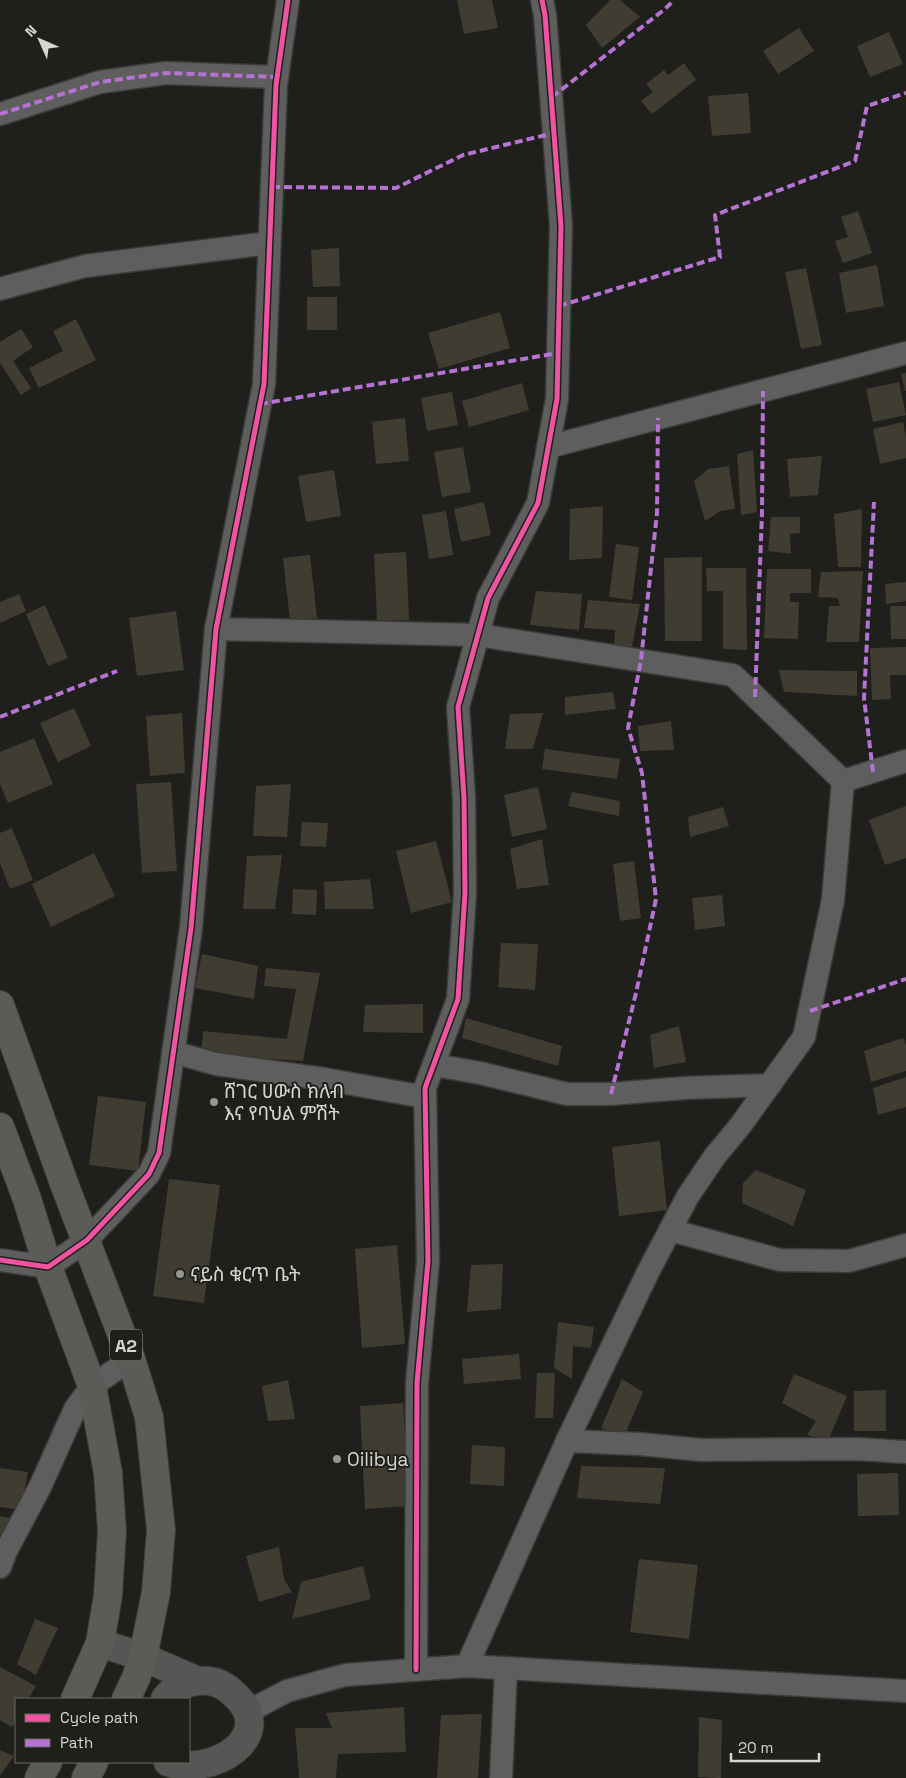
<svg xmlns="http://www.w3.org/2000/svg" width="906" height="1778" viewBox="0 0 906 1778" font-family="'Space Grotesk','Noto Sans Ethiopic',sans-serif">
<rect width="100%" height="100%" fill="#1f1f1c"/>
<g fill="#403c31">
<path d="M 457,0 L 492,0 L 498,28 L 464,34 Z"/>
<path d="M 610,0 L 620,0 L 640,17 L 602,48 L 586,25 Z"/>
<path d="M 799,28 L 814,51 L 778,74 L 763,51 Z"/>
<path d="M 889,32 L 903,64 L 870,77 L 857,46 Z"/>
<path d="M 684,63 L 696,80 L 652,114 L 641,101 L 653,92 L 646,84 L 664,70 L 668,75 Z"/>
<path d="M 748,93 L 751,133 L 712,136 L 708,96 Z"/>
<path d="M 858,211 L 872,253 L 843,263 L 835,241 L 848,237 L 841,217 Z"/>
<path d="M 339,248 L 340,286 L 313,287 L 311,250 Z"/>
<path d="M 877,265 L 884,306 L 846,313 L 839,273 Z"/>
<path d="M 806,268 L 822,345 L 801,349 L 785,272 Z"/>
<rect x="307" y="297" width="30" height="33"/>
<path d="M 500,312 L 510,348 L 439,369 L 428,333 Z"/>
<path d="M 76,319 L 96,360 L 39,388 L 29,368 L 63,351 L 53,331 Z"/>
<path d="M 21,329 L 33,347 L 13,361 L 31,388 L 21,395 L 0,363 L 0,342 Z"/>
<path d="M 906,373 L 906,391 L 905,391 L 901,374 Z"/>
<path d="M 899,382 L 906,415 L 873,422 L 866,389 Z"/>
<path d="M 522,383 L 529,410 L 469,427 L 462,401 Z"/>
<path d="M 452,392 L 458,425 L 427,431 L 421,398 Z"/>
<path d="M 405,418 L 409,461 L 376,464 L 372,422 Z"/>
<path d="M 903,422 L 906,438 L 906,458 L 880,464 L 873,429 Z"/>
<path d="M 463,447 L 471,492 L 442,497 L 434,452 Z"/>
<path d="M 753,450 L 757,512 L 741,515 L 737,454 Z"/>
<path d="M 822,456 L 818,495 L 790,497 L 787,459 Z"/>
<path d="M 729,466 L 735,509 L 720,511 L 705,521 L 694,481 L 708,469 Z"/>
<path d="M 334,470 L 341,516 L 306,522 L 298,476 Z"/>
<path d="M 484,502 L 491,535 L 461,542 L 454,509 Z"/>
<path d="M 603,506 L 602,558 L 569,560 L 570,509 Z"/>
<path d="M 862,509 L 861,567 L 838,567 L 834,514 Z"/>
<path d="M 446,511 L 453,555 L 429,559 L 422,515 Z"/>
<path d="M 771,517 L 800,517 L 800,533 L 790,534 L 791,554 L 768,551 Z"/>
<path d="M 616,544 L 639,547 L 632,600 L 609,597 Z"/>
<path d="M 406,552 L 409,620 L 377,621 L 374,554 Z"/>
<path d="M 310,555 L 317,618 L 290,621 L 283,558 Z"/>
<path d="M 702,557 L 702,641 L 665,641 L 664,558 Z"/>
<path d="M 706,568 L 746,568 L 747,650 L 723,649 L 723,591 L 707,591 Z"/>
<path d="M 767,569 L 811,569 L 811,593 L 790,593 L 790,602 L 799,602 L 798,639 L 764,638 Z"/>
<path d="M 863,571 L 859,642 L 826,642 L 829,606 L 840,606 L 838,598 L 818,597 L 821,572 Z"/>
<path d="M 906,582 L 906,601 L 886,604 L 885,584 Z"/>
<path d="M 536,591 L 582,594 L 579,630 L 530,625 Z"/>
<path d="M 19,594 L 26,611 L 0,623 L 0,602 Z"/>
<path d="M 588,600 L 640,604 L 632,647 L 614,648 L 615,630 L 584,628 Z"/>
<path d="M 45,605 L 68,658 L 48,666 L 26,614 Z"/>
<path d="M 890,606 L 906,606 L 906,639 L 891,639 Z"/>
<path d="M 176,611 L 184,670 L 137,676 L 129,618 Z"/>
<path d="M 906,647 L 906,675 L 890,675 L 891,699 L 872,700 L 870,648 Z"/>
<path d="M 779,670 L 857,671 L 857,696 L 784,692 Z"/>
<path d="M 613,692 L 616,709 L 565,715 L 565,697 Z"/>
<path d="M 74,708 L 91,746 L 58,762 L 40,723 Z"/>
<path d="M 182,713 L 185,773 L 150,776 L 146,716 Z"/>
<path d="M 543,713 L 533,749 L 505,749 L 510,714 Z"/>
<path d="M 671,721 L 674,750 L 640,751 L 638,726 Z"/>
<path d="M 34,738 L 53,784 L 8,803 L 0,784 L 0,752 Z"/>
<path d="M 545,749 L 620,759 L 617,779 L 542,769 Z"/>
<path d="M 171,782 L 177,871 L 142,873 L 136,784 Z"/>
<path d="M 291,784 L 287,837 L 253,836 L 256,786 Z"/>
<path d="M 538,787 L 547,829 L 512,837 L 504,795 Z"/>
<path d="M 572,792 L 620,801 L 619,816 L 568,806 Z"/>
<path d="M 906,806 L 906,858 L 885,865 L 869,820 Z"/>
<path d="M 723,807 L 729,826 L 690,837 L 688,817 Z"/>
<path d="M 302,822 L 328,823 L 326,847 L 300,846 Z"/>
<path d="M 12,828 L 33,880 L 10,889 L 0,863 L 0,833 Z"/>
<path d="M 542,839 L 549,885 L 517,889 L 510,849 Z"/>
<path d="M 436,841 L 452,902 L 411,913 L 396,851 Z"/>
<path d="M 94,853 L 115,896 L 51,927 L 32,884 Z"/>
<path d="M 282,855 L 275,909 L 243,909 L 247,856 Z"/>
<path d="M 634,861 L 641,918 L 620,921 L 613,864 Z"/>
<path d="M 370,879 L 374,909 L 325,909 L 324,882 Z"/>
<path d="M 293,889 L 317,890 L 316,915 L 292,914 Z"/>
<path d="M 722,895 L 725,926 L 695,930 L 692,898 Z"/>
<path d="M 501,943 L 538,944 L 535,990 L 498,987 Z"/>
<path d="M 202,954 L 258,966 L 254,999 L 195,988 Z"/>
<path d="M 266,968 L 320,973 L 303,1061 L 201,1055 L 203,1031 L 287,1039 L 296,989 L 264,986 Z"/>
<path d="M 423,1004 L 423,1033 L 363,1032 L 365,1005 Z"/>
<path d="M 466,1018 L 562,1046 L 558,1066 L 462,1038 Z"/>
<path d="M 679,1026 L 686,1062 L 654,1068 L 650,1035 Z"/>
<path d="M 903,1038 L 906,1045 L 906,1071 L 871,1082 L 864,1051 Z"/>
<path d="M 906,1077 L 906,1107 L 878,1115 L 873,1088 Z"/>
<path d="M 98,1096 L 146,1102 L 138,1171 L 89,1165 Z"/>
<path d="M 660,1141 L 667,1210 L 619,1216 L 612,1147 Z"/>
<path d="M 756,1170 L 806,1190 L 793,1226 L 742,1203 L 743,1183 Z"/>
<path d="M 169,1179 L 220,1185 L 204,1303 L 153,1296 Z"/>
<path d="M 397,1245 L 405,1344 L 362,1348 L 355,1249 Z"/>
<path d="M 503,1264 L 501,1309 L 467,1312 L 471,1265 Z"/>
<path d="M 558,1322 L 594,1327 L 591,1348 L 573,1346 L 572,1379 L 554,1368 Z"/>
<path d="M 519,1354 L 521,1379 L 464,1384 L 462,1359 Z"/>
<path d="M 537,1373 L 555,1373 L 553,1418 L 535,1418 Z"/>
<path d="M 794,1374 L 847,1396 L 828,1441 L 807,1435 L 816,1421 L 782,1403 Z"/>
<path d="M 622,1379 L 643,1392 L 623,1439 L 601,1428 Z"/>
<path d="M 288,1380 L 295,1419 L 268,1421 L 262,1386 Z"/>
<path d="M 886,1390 L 886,1431 L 854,1431 L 854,1391 Z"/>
<path d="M 403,1403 L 409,1506 L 365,1509 L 360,1406 Z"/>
<path d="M 472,1445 L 505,1447 L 504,1486 L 470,1484 Z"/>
<path d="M 581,1466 L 665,1468 L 660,1504 L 577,1498 Z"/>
<path d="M 0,1468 L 28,1472 L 21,1510 L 0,1507 Z"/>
<path d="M 898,1473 L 899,1515 L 858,1516 L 857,1474 Z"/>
<path d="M 0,1516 L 16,1519 L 0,1541 Z"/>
<path d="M 279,1547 L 284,1579 L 292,1592 L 259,1602 L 246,1556 Z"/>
<path d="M 639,1559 L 698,1565 L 689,1639 L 630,1632 Z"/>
<path d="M 363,1566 L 371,1599 L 292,1619 L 301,1582 Z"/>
<path d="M 35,1619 L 58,1628 L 36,1675 L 17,1664 Z"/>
<path d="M 0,1667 L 36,1686 L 28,1699 L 16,1699 L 16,1720 L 12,1727 L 0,1720 Z"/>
<path d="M 404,1707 L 406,1752 L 338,1754 L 336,1778 L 299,1778 L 295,1728 L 332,1728 L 326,1713 Z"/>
<path d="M 482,1714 L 478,1778 L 437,1778 L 441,1715 Z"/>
<path d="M 699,1717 L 722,1720 L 721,1778 L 698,1777 Z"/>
<path d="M 0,1750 L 14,1756 L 0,1776 Z"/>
</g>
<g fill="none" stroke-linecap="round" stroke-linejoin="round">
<g stroke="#3b3b3a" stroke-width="25">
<g id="street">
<path d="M 0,114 L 100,82 L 166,73 L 277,77"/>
<path d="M 0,289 L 85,266 L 269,243"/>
<path d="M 548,447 L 906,353"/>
<path d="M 216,629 L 478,635 L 733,675 L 843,781"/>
<path d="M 173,1052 L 216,1064 L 324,1079 L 425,1097"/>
<path d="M 434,1065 L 480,1073 L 567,1094 L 611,1094 L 684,1088 L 770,1085"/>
<path d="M 670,1230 L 780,1260 L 849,1261 L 906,1245"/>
<path d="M 0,1260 L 48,1267 L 87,1240 L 149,1174 L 159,1153 L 191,928 L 216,629 L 264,384 L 276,85 L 288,0"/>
<path d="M 567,1441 L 640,1444 L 701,1450 L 858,1449 L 906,1452"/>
<path d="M 0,1567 L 6,1551 L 40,1487 L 75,1409 L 92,1386 L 131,1359"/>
<path d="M 467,1666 L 567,1441 L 648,1272 L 688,1196 L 715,1156 L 740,1126 L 804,1037 L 833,900 L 843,781 L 906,761"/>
<path d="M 416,1670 L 417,1383 L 428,1261 L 425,1088 L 458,999 L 465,893 L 464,798 L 458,707 L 488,598 L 538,503 L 557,399 L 561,226 L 545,15 L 542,0"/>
<path d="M 247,1712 L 287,1691 L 345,1675 L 467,1666 L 906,1691"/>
<path d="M 501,1778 L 506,1668"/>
</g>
</g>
<g stroke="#3b3b3a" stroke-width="30">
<g id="secondary">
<path d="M 100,1643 L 143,1657 L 198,1681"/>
<path d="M 165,1699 C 176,1685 192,1680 209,1681 C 219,1682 228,1688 235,1695 C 279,1736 212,1778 168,1762"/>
</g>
</g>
<g stroke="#3b3b3a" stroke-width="30">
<g id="highway">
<path d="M 0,1005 L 65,1186 L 131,1359 L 149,1417 L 161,1530 L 156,1592 L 143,1657 L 136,1678 L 126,1699"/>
<path d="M 0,1127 L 27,1199 L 48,1267 L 92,1386 L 108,1473 L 112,1531 L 108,1595 L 100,1643 L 75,1699"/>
<path d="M 39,1778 L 48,1762"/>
<path d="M 86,1778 L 94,1762"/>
</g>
</g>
<use href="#street" stroke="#5d5e5d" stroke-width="22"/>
<use href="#secondary" stroke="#565655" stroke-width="28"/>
<use href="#highway" stroke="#5b5b58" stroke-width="28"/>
<g stroke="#b673d3" stroke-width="4" stroke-dasharray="8 4" stroke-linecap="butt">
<path d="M 552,97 L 665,9 L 674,0"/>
<path d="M 0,114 L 100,82 L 166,73 L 277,77"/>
<path d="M 272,187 L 396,188 L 463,155 L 554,133"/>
<path d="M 559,306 L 720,257 L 715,215 L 855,161 L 867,106 L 906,93"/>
<path d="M 260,404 L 558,353"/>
<path d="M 755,697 L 762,513 L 763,391"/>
<path d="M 0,717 L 117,671"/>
<path d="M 873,772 L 864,698 L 874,502"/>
<path d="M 810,1011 L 906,979"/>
<path d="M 611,1094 L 636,993 L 656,899 L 642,773 L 628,728 L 641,660 L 657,513 L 658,418"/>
</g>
<g stroke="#20201b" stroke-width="8">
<g id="cycleway">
<path d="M 0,1260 L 48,1267 L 87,1240 L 149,1174 L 159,1153 L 191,928 L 216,629 L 264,384 L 276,85 L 288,0"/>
<path d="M 416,1670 L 417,1383 L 428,1261 L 425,1088 L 458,999 L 465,893 L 464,798 L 458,707 L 488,598 L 538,503 L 557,399 L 561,226 L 545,15 L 542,0"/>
</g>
</g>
<use href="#cycleway" stroke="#f153a3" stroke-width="5"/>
</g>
<g fill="#959692" stroke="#20201b" stroke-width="2">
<circle cx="214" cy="1102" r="5"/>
<circle cx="180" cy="1274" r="5"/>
<circle cx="337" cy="1459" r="5"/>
</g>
<g text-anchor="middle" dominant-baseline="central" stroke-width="4" stroke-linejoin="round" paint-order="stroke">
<rect fill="#20201b" stroke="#9f9f9b" stroke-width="1" x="110" y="1329.5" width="32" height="31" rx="4"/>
<g font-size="18" font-weight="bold" fill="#d5d6d2">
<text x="126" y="1345">A2</text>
</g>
<g font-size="19" fill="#d5d6d2" stroke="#20201b" text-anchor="start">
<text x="224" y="1091">ሸገር ሀውስ ክለብ<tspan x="224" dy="22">እና የባህል ምሽት</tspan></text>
<text x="190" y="1274">ናይስ ቁርጥ ቤት</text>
<text x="347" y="1459">Oilibya</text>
</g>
</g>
<rect x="15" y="1698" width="175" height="65" fill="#20201b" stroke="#686964"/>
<rect x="25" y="1714" width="25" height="8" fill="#f153a3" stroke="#686964"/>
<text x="60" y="1723" font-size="15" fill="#d5d6d2">Cycle path</text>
<rect x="25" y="1739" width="25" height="8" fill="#b673d3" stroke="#686964"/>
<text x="60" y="1748" font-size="15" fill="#d5d6d2">Path</text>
<g transform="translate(40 40) rotate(315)" stroke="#20201b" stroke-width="4" paint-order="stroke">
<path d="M0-4L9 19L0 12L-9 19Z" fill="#d5d6d2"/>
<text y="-8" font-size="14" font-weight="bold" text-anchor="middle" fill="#d5d6d2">N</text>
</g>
<path d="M731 1753v8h88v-8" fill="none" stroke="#d5d6d2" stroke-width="2.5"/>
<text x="738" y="1753" font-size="15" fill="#d5d6d2" stroke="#20201b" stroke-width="4" paint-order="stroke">20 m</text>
</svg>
